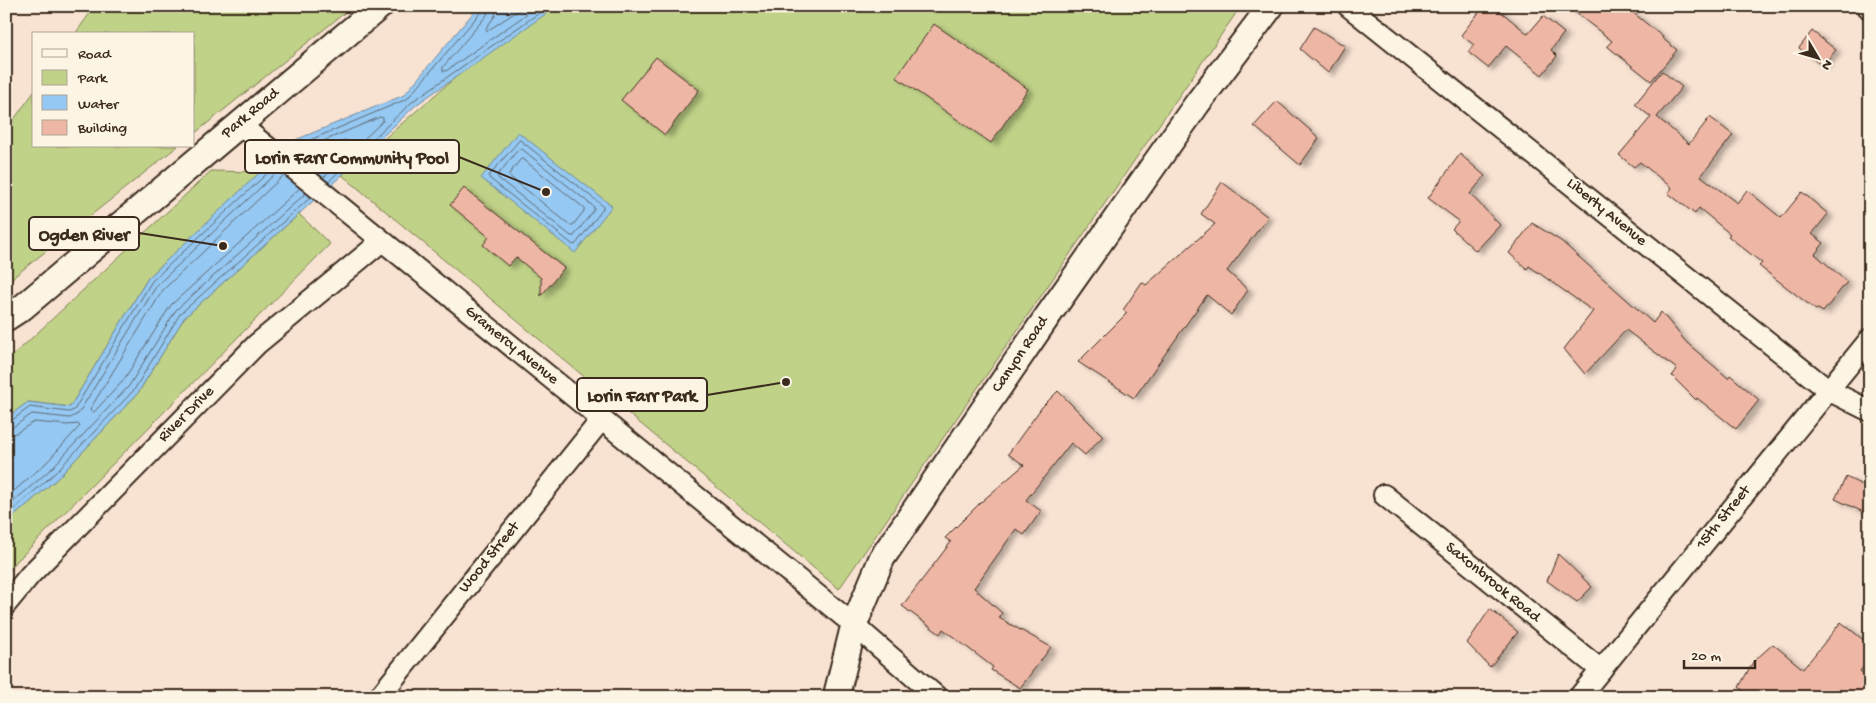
<svg xmlns="http://www.w3.org/2000/svg" width="1876" height="703" viewBox="0 0 1876 703" font-family="'Gochi Hand',sans-serif">
<defs>
<filter id="shadow"><feDropShadow dx="5.5" dy="3" stdDeviation="2.5" flood-color="#0004"/></filter>
</defs>
<rect width="100%" height="100%" fill="#f8e2d2"/>
<filter id="ink" filterUnits="userSpaceOnUse"><feTurbulence type="fractalNoise" baseFrequency=".02" numOctaves="2"/><feDisplacementMap in="SourceGraphic" scale="10" xChannelSelector="R" yChannelSelector="G"/><feConvolveMatrix kernelMatrix="1 2 1 2 8 2 1 2 1" color-interpolation-filters="sRGB"/></filter>
<g filter="url(#ink)">
<g fill="#bfd287" stroke="#7d7e52">
<path d="M 95,6 L 353,6 L 194,134 L 194,34 L 75,34 Z"/>
<path d="M 549,6 L 1241,6 L 839,589 L 342,175 L 500,39 Z"/>
<path d="M 34,92 L 34,146 L 178,146 L 6,283 L 6,130 Z"/>
<path d="M 211,171 L 261,172 L 148,278 L 70,407 L 29,402 L 6,418 L 6,362 Z"/>
<path d="M 299,214 L 330,244 L 16,562 L 6,575 L 6,523 L 59,477 L 138,393 L 184,318 Z"/>
</g>
<g fill="#95c8f2" stroke="#71899d">
<path d="M 479,6 L 557,6 L 416,105 L 342,175 L 184,318 L 138,393 L 59,477 L 6,523 L 6,418 L 28,402 L 70,407 L 148,278 L 293,141 L 404,95 Z"/>
<path d="M 518,132 L 612,206 L 575,253 L 481,178 Z"/>
</g>
<g fill="none" stroke-linecap="round" stroke-linejoin="round">
<g stroke="#5f6973" stroke-width="1">
<path d="M 489,6 L 487,15 L 443,67 L 443,71 L 446,71 L 538,6"/>
<path d="M 497,6 L 495,16 L 486,28 L 487,31 L 525,6"/>
<path d="M 520,140 L 603,206 L 603,209 L 575,245 L 572,244 L 489,178 L 489,176 Z"/>
<path d="M 519,149 L 522,149 L 594,207 L 594,210 L 574,236 L 571,236 L 498,178 L 498,175 Z"/>
<path d="M 290,151 L 296,146 L 407,99 L 481,12 L 483,6"/>
<path d="M 295,155 L 300,151 L 380,117 L 383,118 L 383,121 L 323,178"/>
<path d="M 523,159 L 584,208 L 584,211 L 573,225 L 570,225 L 509,176 L 509,174 L 520,160 Z"/>
<path d="M 301,160 L 345,140 L 348,141 L 348,144 L 317,173"/>
<path d="M 284,175 L 163,290 L 90,409 L 91,412 L 94,412 L 123,381 L 171,305 L 300,188"/>
<path d="M 328,182 L 413,101 L 549,6"/>
<path d="M 6,421 L 11,421 L 30,407 L 69,412 L 74,410 L 152,281 L 274,167"/>
<path d="M 6,428 L 13,427 L 32,414 L 70,418 L 78,414 L 157,285 L 278,171"/>
<path d="M 6,435 L 16,433 L 34,422 L 68,425 L 78,424 L 80,426 L 46,463 L 6,498"/>
<path d="M 6,508 L 51,469 L 129,386 L 176,310 L 306,193"/>
<path d="M 6,516 L 55,473 L 134,390 L 180,314 L 311,197"/>
</g>
</g>
<g fill="#eeb6a4" stroke="#3b2a1e" filter="url(#shadow)">
<path d="M 1484,6 L 1494,6 L 1528,34 L 1543,16 L 1564,33 L 1551,50 L 1557,56 L 1542,75 L 1506,46 L 1488,68 L 1468,52 L 1474,45 L 1461,35 Z"/>
<path d="M 1567,6 L 1625,6 L 1663,37 L 1662,38 L 1677,50 L 1651,81 L 1607,46 L 1612,41 Z"/>
<path d="M 934,24 L 1028,89 L 991,143 L 896,77 Z"/>
<path d="M 1314,27 L 1345,46 L 1328,73 L 1300,49 Z"/>
<path d="M 1812,31 L 1836,50 L 1822,66 L 1799,48 Z"/>
<path d="M 656,57 L 699,90 L 665,135 L 621,100 Z"/>
<path d="M 1662,71 L 1682,87 L 1657,117 L 1689,144 L 1710,117 L 1733,135 L 1701,176 L 1737,203 L 1747,190 L 1781,218 L 1802,192 L 1828,214 L 1812,234 L 1824,243 L 1815,254 L 1847,282 L 1823,312 L 1818,309 L 1816,310 L 1759,266 L 1762,263 L 1728,236 L 1730,234 L 1699,208 L 1695,214 L 1668,193 L 1672,188 L 1640,162 L 1634,167 L 1619,155 L 1651,117 L 1635,104 Z"/>
<path d="M 1277,101 L 1319,138 L 1300,165 L 1254,126 Z"/>
<path d="M 1460,154 L 1485,176 L 1470,194 L 1500,225 L 1476,251 L 1452,229 L 1459,221 L 1428,198 Z"/>
<path d="M 1222,182 L 1268,217 L 1227,271 L 1248,290 L 1231,315 L 1207,295 L 1134,398 L 1078,362 L 1127,313 L 1123,310 L 1142,282 L 1146,285 L 1215,224 L 1201,214 Z"/>
<path d="M 464,188 L 564,268 L 541,296 L 541,278 L 516,257 L 508,266 L 483,245 L 489,237 L 450,205 Z"/>
<path d="M 1532,223 L 1561,241 L 1653,323 L 1661,312 L 1687,343 L 1728,378 L 1730,375 L 1759,400 L 1736,429 L 1697,398 L 1696,400 L 1672,376 L 1677,369 L 1626,330 L 1585,374 L 1564,349 L 1593,311 L 1529,266 L 1527,269 L 1509,253 Z"/>
<path d="M 1058,391 L 1103,436 L 1085,455 L 1071,443 L 1026,500 L 1041,511 L 1024,535 L 1016,529 L 974,588 L 1002,613 L 999,618 L 1051,647 L 1020,688 L 991,670 L 993,667 L 943,629 L 940,634 L 902,606 L 951,542 L 945,538 L 981,502 L 1024,465 L 1008,454 L 1042,407 Z"/>
<path d="M 1846,477 L 1870,489 L 1870,515 L 1835,499 Z"/>
<path d="M 1558,554 L 1592,587 L 1577,602 L 1547,581 Z"/>
<path d="M 1490,609 L 1518,632 L 1490,667 L 1467,643 Z"/>
<path d="M 1841,622 L 1870,645 L 1870,659 L 1860,671 L 1870,679 L 1870,697 L 1751,697 L 1739,687 L 1753,662 L 1773,644 L 1803,669 Z"/>
</g>
<g fill="none" stroke-linecap="round" stroke-linejoin="round">
<g stroke="#3b2a1e" stroke-width="24">
<g id="minor">
<path d="M 1348,6 L 1828,390 L 1870,411"/>
<path d="M 1867,6 L 1870,9"/>
<path d="M 239,124 L 854,625 L 937,697"/>
<path d="M 1384,495 L 1601,670"/>
<path d="M 6,604 L 30,575 L 257,344 L 382,241"/>
<path d="M 379,697 L 601,420"/>
<path d="M 1579,697 L 1870,339"/>
</g>
</g>
<g stroke="#3b2a1e" stroke-width="29">
<g id="tertiary">
<path d="M 6,318 L 23,307 L 380,6"/>
<path d="M 836,697 L 854,625 L 882,558 L 1047,317 L 1197,104 L 1271,6"/>
</g>
</g>
<use href="#minor" stroke="#fcf5e5" stroke-width="20"/>
<use href="#tertiary" stroke="#fcf5e5" stroke-width="25"/>
</g>
</g>
<g text-anchor="middle" dominant-baseline="central" stroke-width="4" stroke-linejoin="round" paint-order="stroke">
<g font-size="16" fill="#3b2a1e" stroke="#fcf5e5">
<text transform="translate(251 114) rotate(-40)">Park Road</text>
<text transform="translate(1606 213) rotate(39)">Liberty Avenue</text>
<text transform="translate(511 346) rotate(39)">Gramercy Avenue</text>
<text transform="translate(1021 355) rotate(-56)">Canyon Road</text>
<text transform="translate(187 415) rotate(-45)">River Drive</text>
<text transform="translate(1724 518) rotate(-51)">15th Street</text>
<text transform="translate(490 558) rotate(-51)">Wood Street</text>
<text transform="translate(1492 583) rotate(39)">Saxonbrook Road</text>
</g>
</g>
<path fill="none" stroke="#3b2a1e" stroke-width="2" d="M546 192L459 157M223 246L139 233M786 382L707 395"/>
<g fill="#3b2a1e" stroke="#fcf5e5" stroke-width="2">
<circle cx="546" cy="192" r="5"/>
<circle cx="223" cy="246" r="5"/>
<circle cx="786" cy="382" r="5"/>
</g>
<g fill="#fcf5e5" stroke="#3b2a1e" stroke-width="2">
<rect x="245" y="140" width="214" height="33" rx="5"/>
<rect x="29" y="217" width="110" height="33" rx="5"/>
<rect x="577" y="378" width="130" height="33" rx="5"/>
</g>
<g font-size="18" text-anchor="middle" font-weight="bold" fill="#3b2a1e">
<text x="352" y="163">Lorin Farr Community Pool</text>
<text x="84" y="240">Ogden River</text>
<text x="642" y="401">Lorin Farr Park</text>
</g>
<rect width="1876" height="703" fill="none" stroke="#fcf5e5" stroke-width="25"/>
<rect x="12" y="12" width="1851" height="678" fill="none" stroke="#3b2a1e" stroke-width="2" filter="url(#ink)"/>
<rect x="32" y="32" width="162" height="115" fill="#fcf5e5" stroke="#afa495"/>
<rect x="42" y="49" width="25" height="8" fill="#fcf5e5" stroke="#afa495"/>
<text x="78" y="58" font-size="15" fill="#3b2a1e">Road</text>
<rect x="42" y="70" width="25" height="15" fill="#bfd287" stroke="#afa495"/>
<text x="78" y="82" font-size="15" fill="#3b2a1e">Park</text>
<rect x="42" y="95" width="25" height="15" fill="#95c8f2" stroke="#afa495"/>
<text x="78" y="108" font-size="15" fill="#3b2a1e">Water</text>
<rect x="42" y="120" width="25" height="15" fill="#eeb6a4" stroke="#afa495"/>
<text x="78" y="132" font-size="15" fill="#3b2a1e">Building</text>
<g transform="translate(1818 58) rotate(128)" stroke="#fcf5e5" stroke-width="4" paint-order="stroke">
<path d="M0-4L9 19L0 12L-9 19Z" fill="#3b2a1e"/>
<text y="-8" font-size="14" font-weight="bold" text-anchor="middle" fill="#3b2a1e">N</text>
</g>
<path d="M1684 660v8h71v-8" fill="none" stroke="#3b2a1e" stroke-width="2.5"/>
<text x="1691" y="660" font-size="15" fill="#3b2a1e" stroke="#fcf5e5" stroke-width="4" paint-order="stroke">20 m</text>
</svg>
